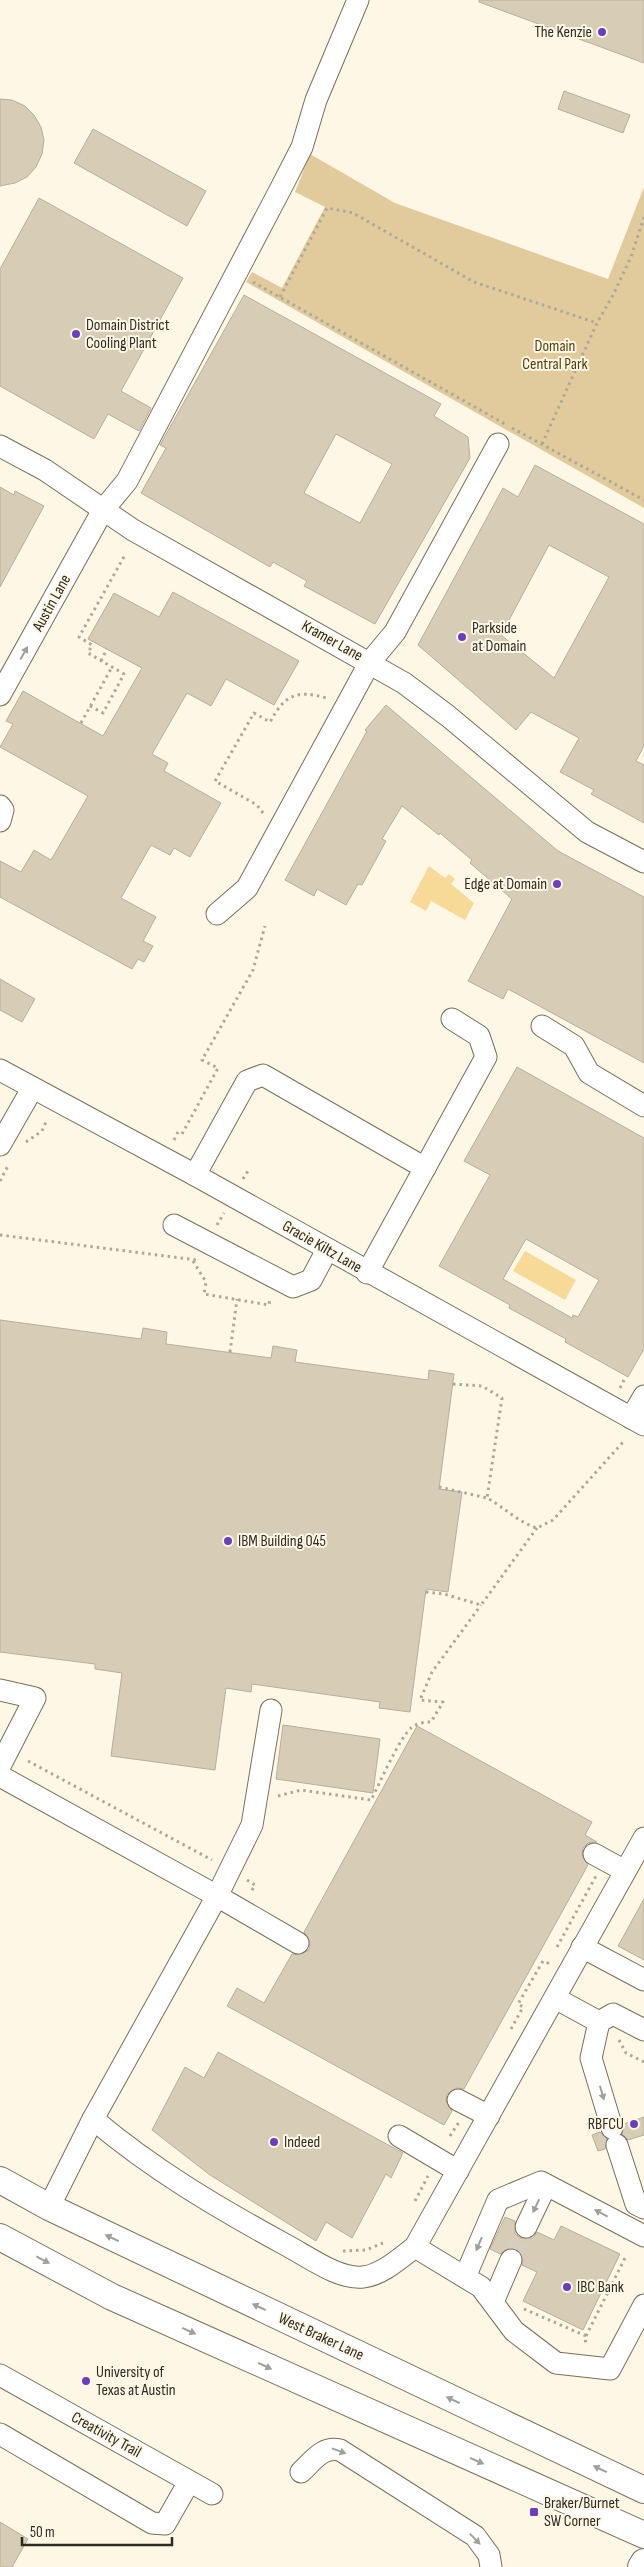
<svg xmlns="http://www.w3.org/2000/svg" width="644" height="2567" viewBox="0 0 644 2567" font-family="'Sofia Sans Condensed',sans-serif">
<rect width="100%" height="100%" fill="#fff7e5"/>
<path fill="#e1cb9d" d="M 310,154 L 395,203 L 608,279 L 644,187 L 644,508 L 246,282 L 252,272 L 282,288 L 325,207 L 295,192 Z"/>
<g fill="#f8da98">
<path d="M 429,866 L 445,878 L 449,874 L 455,879 L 451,884 L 474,903 L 465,920 L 431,901 L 426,911 L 410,902 Z"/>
<path d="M 525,1251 L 576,1280 L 565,1300 L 513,1271 Z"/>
</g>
<g fill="#d7cdb7" stroke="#b8ae99" fill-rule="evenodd">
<path d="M 479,0 L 644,0 L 644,63 L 479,2 Z"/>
<path d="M 564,91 L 630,115 L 623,133 L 558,109 Z"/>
<path d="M 0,99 L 12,100 L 25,106 L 34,115 L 41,127 L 44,140 L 42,154 L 36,167 L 27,177 L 15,183 L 0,186 Z"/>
<path d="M 93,129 L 206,191 L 187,226 L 74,163 Z"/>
<path d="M 39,198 L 183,278 L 121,391 L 151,408 L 139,431 L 108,414 L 94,439 L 0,386 L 0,269 Z"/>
<path d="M 244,295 L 441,404 L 434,416 L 468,437 L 470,458 L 375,624 L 304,586 L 307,581 L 273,562 L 270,567 L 141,493 L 166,448 L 160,445 ZM 336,434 L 392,464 L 360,523 L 304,493 Z"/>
<path d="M 535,465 L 644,524 L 644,746 L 636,761 L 644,765 L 644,823 L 591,794 L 594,790 L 560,772 L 579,738 L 531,712 L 516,730 L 418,645 L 503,488 L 518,497 ZM 549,545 L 609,577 L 554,678 L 501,635 Z"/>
<path d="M 0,487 L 14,495 L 15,491 L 44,506 L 0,587 Z"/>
<path d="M 173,592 L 299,661 L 274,705 L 226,679 L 211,706 L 187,693 L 152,754 L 168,763 L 164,771 L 221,803 L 190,857 L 174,848 L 170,855 L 151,845 L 121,898 L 156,917 L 143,941 L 153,946 L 144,962 L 138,959 L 132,969 L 0,897 L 0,861 L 21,872 L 34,850 L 51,860 L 88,796 L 0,747 L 13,724 L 6,721 L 23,691 L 103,736 L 142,668 L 88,639 L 114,593 L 159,617 Z"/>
<path d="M 386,705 L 558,851 L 644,897 L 644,1063 L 508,989 L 503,999 L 468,981 L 512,899 L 470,863 L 472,860 L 440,833 L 439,835 L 402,806 L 382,839 L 386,841 L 362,885 L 358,884 L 346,905 L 317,889 L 314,896 L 285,880 L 367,731 L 365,730 Z"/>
<path d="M 0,979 L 35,999 L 22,1022 L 0,1010 Z"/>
<path d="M 517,1067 L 644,1138 L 644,1349 L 628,1377 L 565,1342 L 566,1339 L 509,1308 L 510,1305 L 439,1266 L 490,1175 L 464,1161 ZM 526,1239 L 599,1280 L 578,1317 L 573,1315 L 572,1318 L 503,1279 Z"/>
<path d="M 0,1320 L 141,1339 L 143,1328 L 167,1332 L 166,1344 L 271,1358 L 273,1346 L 297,1350 L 295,1362 L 428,1380 L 429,1370 L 454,1374 L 439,1489 L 462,1492 L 448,1592 L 426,1589 L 410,1712 L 379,1708 L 380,1702 L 252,1684 L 251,1692 L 226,1688 L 215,1770 L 111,1756 L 122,1673 L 95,1669 L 95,1664 L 0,1652 Z"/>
<path d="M 283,1725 L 380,1739 L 373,1793 L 276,1779 Z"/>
<path d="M 417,1726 L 592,1822 L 585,1835 L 597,1842 L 588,1843 L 583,1848 L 582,1855 L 588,1865 L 464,2089 L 457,2088 L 447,2094 L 446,2101 L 452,2111 L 444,2125 L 227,2006 L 237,1988 L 264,2003 L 292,1954 L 298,1955 L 309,1950 L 310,1943 L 304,1932 Z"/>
<path d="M 644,1899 L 644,1960 L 618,1946 Z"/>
<path d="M 218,2052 L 403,2153 L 391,2178 L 386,2174 L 352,2238 L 326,2222 L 316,2241 L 210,2175 L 152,2130 L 185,2067 L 204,2078 Z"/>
<path d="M 644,2117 L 644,2135 L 628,2140 L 622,2134 L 624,2124 Z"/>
<path d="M 600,2132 L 607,2139 L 605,2149 L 598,2151 L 592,2135 Z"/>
<path d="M 505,2217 L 515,2221 L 515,2234 L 521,2238 L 533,2238 L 537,2232 L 554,2240 L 561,2226 L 620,2254 L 583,2330 L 523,2301 L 537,2272 L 522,2265 L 523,2258 L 516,2249 L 509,2248 L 500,2254 L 490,2249 Z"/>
<path d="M 0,2522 L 28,2539 L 12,2567 L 0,2567 Z"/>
</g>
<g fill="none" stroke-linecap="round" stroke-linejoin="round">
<path stroke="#d5cebe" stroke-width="21" stroke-dasharray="21 11" stroke-linecap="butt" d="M 511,2260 L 526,2227"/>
<g stroke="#796f5c" stroke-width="23">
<g id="minor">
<path d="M 0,446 L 45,470 L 133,530 L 404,683 L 448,716 L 587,832 L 644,862"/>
<path d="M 0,695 L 103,510 L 127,481 L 281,188 L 302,147 L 316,100 L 358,0"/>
<path d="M 0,806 L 3,810 L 0,821"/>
<path d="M 217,914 L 247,888 L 370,662 L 395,632 L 498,444"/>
<path d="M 542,1026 L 574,1046 L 589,1073 L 644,1106"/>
<path d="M 0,1070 L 195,1175 L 644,1425"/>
<path d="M 0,1145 L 32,1089"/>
<path d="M 195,1175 L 247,1081 L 263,1075 L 425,1168"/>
<path d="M 174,1225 L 293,1287 L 311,1280 L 327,1250"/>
<path d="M 367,1273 L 486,1057 L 479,1036 L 452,1019"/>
<path d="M 631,1418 L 644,1396"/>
<path d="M 0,1690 L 35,1698 L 0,1766"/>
<path d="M 0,1776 L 217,1896 L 252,1825 L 271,1710"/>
<path d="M 594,1854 L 625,1871"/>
<path d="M 582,1947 L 644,1980"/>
<path d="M 555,1998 L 599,2022"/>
<path d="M 458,2100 L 489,2116"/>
<path d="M 93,2119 C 152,2169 218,2208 286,2245 C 307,2256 339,2280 363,2277 C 382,2275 400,2258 415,2247 L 644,1838"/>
<path d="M 612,2128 L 591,2058 L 599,2022 L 613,2014 L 644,2030"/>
<path d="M 399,2136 L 458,2171"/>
<path d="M 617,2145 L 636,2204 L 644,2208"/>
<path d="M 49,2207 L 93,2119 L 217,1896 L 298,1943"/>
<path d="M 526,2227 L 546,2185"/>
<path d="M 415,2247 L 481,2287 L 514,2331 L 556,2363 L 610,2369 L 644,2305"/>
<path d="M 465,2277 L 498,2200 L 541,2182 L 644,2236"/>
<path d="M 493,2302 L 511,2260"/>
<path d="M 0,2375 L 212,2494"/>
<path d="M 0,2434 L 152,2523 L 165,2524 L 189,2482"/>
<path d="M 301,2472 C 313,2461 322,2446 340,2450 L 475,2536 L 489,2555 L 491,2567"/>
</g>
</g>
<g stroke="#796f5c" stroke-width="28">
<g id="major">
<path d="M 0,2180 L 49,2207 L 644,2490"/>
<path d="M 0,2237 L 112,2297 L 644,2535"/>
<path d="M 641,2567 L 644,2562"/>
</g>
</g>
<g stroke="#aea899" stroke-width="3" stroke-dasharray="2.5 4" stroke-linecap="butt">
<path d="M 253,282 L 505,424"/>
<path d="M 280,297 L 327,208 L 353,213 L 474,282 L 597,323"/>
<path d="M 512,428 L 644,500"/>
<path d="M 542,444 L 597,323 L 613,295 L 631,257 L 644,217"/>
<path d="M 101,661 L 107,649"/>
<path d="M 90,706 L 103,713 L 124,674 L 88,653 L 92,645 L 79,637 L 125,555"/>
<path d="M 81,723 L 112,667"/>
<path d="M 263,813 L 257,805 L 215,781 L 254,713 L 270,722 C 284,696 296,689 326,698"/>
<path d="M 182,1134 L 218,1068 L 202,1060 L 253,970 L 265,926"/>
<path d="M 174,1140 L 178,1132"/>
<path d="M 26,1142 L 42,1131 L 46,1122"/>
<path d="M 243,1179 L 248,1171"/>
<path d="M 0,1181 L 9,1164"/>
<path d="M 217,1225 L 224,1213"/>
<path d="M 0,1235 L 197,1260"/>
<path d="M 193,1261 L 206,1282 L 204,1294 L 269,1305 L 270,1298"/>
<path d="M 230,1352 L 237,1299"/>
<path d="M 453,1384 L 482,1386 L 502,1398 L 487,1498 C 504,1507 519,1523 537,1528 L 553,1520 L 624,1441"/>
<path d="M 620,1388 L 624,1380"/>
<path d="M 439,1487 L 487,1498"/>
<path d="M 426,1592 L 444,1594 L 481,1605 L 537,1528"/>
<path d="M 28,1761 L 212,1860"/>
<path d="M 278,1796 L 301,1790 L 371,1800 C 380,1783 399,1738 412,1727 C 418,1723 425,1722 431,1722 L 443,1702 L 420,1700 L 432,1672 L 481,1605"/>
<path d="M 247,1880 L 255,1885 L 251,1892"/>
<path d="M 557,1947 L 596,1876"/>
<path d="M 511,2029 L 523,2007 L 518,2004 L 543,1961 L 548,1963 L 550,1960"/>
<path d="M 619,2040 L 626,2053 L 644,2062"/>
<path d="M 450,2136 L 459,2122"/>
<path d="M 415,2201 L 428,2176"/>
<path d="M 343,2251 L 366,2250 L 383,2243"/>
<path d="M 524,2309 L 586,2336 L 585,2346"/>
<path d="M 586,2336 L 626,2256"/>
</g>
<use href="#minor" stroke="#fff" stroke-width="21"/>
<use href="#major" stroke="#fff" stroke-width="26"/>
</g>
<defs><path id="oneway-solid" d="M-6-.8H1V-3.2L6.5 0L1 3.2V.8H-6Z" transform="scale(1.25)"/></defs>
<g fill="#a1a09c">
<use href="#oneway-solid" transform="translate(24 653) rotate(-61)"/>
<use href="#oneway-solid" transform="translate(602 2093) rotate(74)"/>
<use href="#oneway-solid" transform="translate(536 2206) rotate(115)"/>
<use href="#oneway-solid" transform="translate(601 2213) rotate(-152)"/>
<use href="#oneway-solid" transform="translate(112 2238) rotate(-155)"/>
<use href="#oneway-solid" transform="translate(479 2244) rotate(113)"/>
<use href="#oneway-solid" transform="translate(43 2260) rotate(28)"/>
<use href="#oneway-solid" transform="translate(259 2307) rotate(-155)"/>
<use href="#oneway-solid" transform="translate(189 2331) rotate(24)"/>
<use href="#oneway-solid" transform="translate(265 2366) rotate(25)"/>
<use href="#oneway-solid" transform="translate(453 2400) rotate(-155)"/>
<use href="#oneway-solid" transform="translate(339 2451) rotate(20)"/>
<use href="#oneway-solid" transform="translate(477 2461) rotate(24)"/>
<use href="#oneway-solid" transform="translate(600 2469) rotate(-155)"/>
<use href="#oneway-solid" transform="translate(475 2539) rotate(46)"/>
</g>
<g fill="#6b3fb7" stroke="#fff7e5" stroke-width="2">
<circle cx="602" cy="32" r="5"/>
<circle cx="76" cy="334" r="5"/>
<circle cx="462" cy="637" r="5"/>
<circle cx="557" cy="884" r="5"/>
<circle cx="228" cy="1541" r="5"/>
<circle cx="634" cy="2124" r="5"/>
<circle cx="274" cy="2142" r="5"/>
<circle cx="567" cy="2287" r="5"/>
<circle cx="86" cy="2381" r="5"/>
<rect x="529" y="2507" width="10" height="10" rx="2.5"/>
</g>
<g text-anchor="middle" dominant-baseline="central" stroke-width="4" stroke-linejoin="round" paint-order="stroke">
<g font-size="16" fill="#2f2b23" stroke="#fff7e5" text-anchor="start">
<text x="592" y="32" text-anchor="end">The Kenzie</text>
<text x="86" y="325">Domain District<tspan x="86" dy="18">Cooling Plant</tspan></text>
<text x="472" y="628">Parkside<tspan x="472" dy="18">at Domain</tspan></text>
<text x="547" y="884" text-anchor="end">Edge at Domain</text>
<text x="238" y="1541">IBM Building 045</text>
<text x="624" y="2124" text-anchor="end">RBFCU</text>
<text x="284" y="2142">Indeed</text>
<text x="577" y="2287">IBC Bank</text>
<text x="96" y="2372">University of<tspan x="96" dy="18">Texas at Austin</tspan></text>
<text x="544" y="2503">Braker/Burnet<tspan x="544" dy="18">SW Corner</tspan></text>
</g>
<g font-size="16" fill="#533f0a" stroke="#fff7e5">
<text x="555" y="346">Domain<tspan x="555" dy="18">Central Park</tspan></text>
</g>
<g font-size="16" fill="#2f2b23" stroke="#fff7e5">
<text transform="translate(52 603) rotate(-61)">Austin Lane</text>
<text transform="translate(332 641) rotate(29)">Kramer Lane</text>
<text transform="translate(322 1247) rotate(30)">Gracie Kiltz Lane</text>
<text transform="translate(321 2337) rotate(25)">West Braker Lane</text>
<text transform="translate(106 2435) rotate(29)">Creativity Trail</text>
</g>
</g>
<path d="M22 2537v8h150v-8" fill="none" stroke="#2f2b23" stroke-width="2.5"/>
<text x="30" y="2537" font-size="15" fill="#2f2b23" stroke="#fff7e5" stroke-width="4" paint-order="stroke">50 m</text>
</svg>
